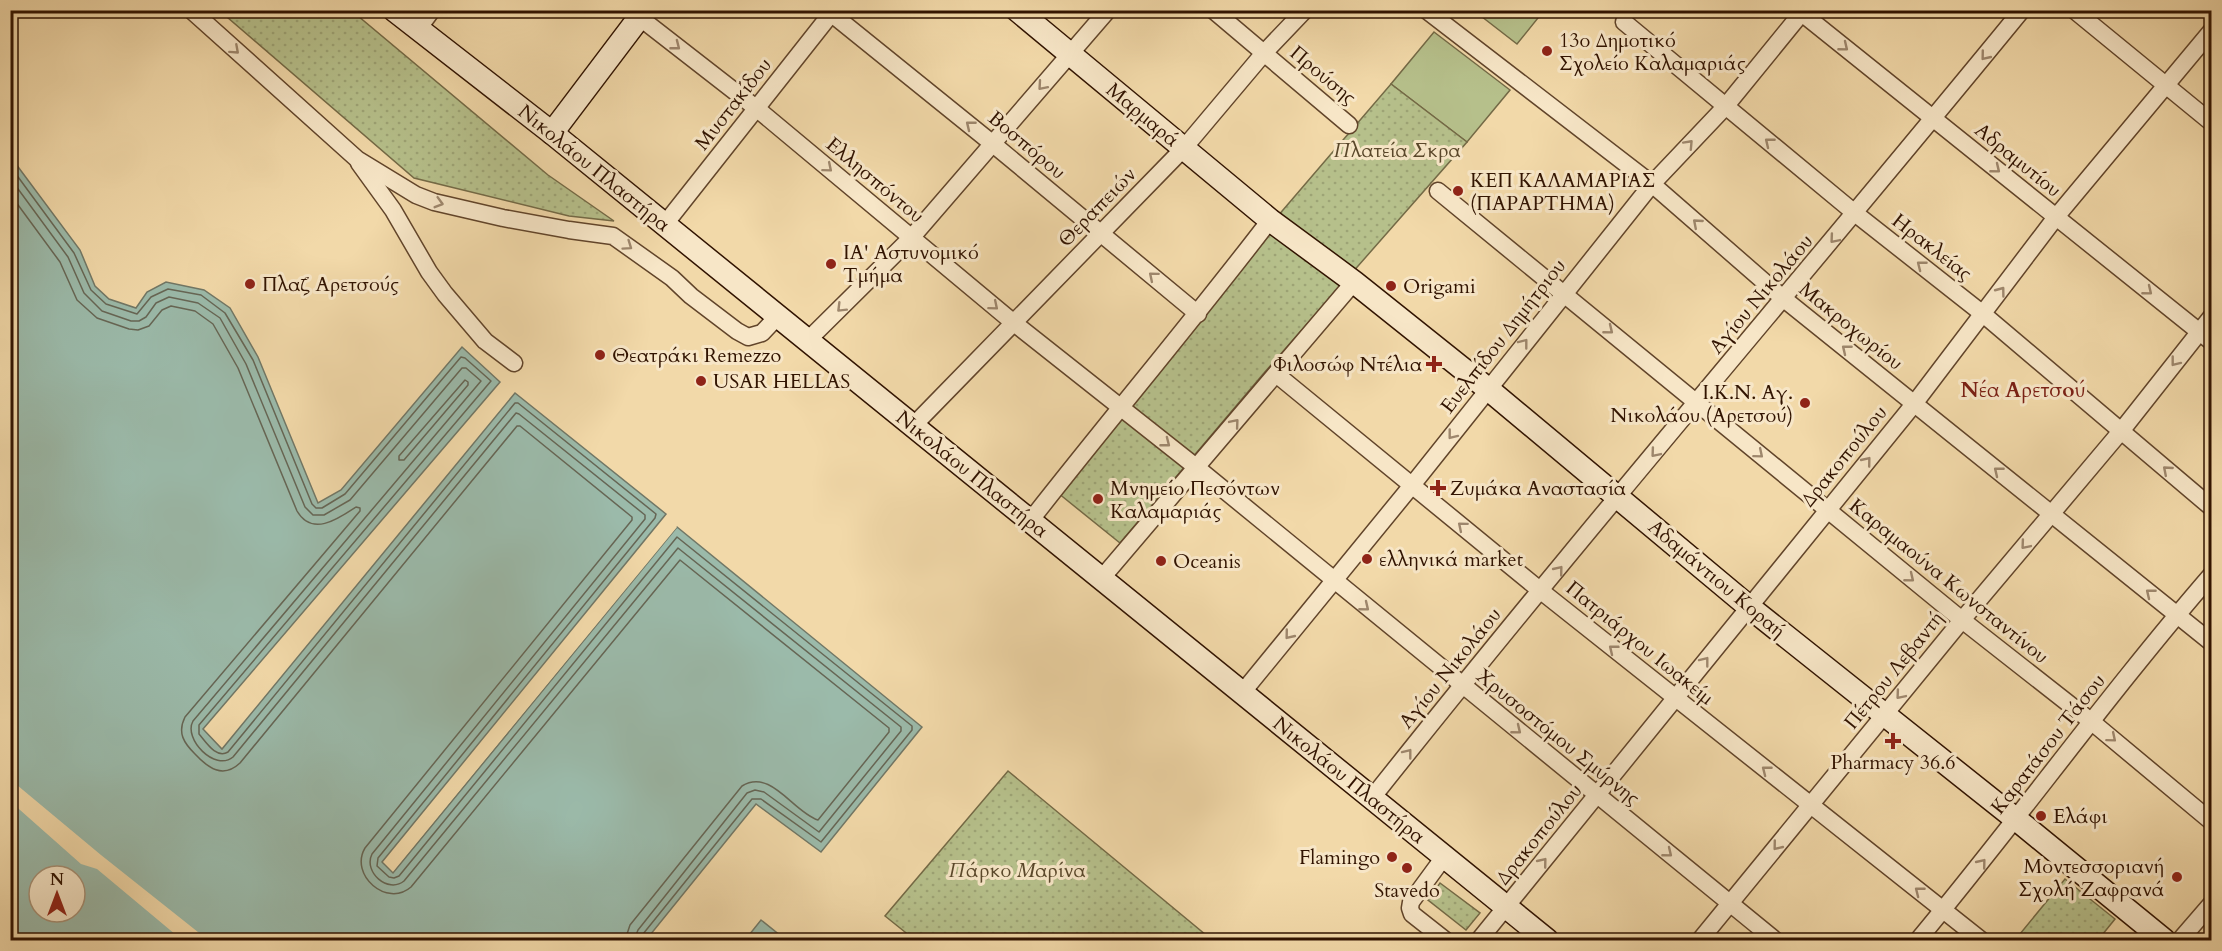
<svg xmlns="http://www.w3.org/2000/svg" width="2222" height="951" viewBox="0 0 2222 951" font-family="Cardo,serif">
<defs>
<pattern id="park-dots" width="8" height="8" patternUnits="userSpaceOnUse" patternTransform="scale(1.5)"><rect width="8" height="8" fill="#b6c08b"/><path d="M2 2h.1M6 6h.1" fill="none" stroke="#9da476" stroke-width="1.8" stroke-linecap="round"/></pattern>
</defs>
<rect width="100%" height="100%" fill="#f2d9a9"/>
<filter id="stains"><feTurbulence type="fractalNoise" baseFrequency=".00333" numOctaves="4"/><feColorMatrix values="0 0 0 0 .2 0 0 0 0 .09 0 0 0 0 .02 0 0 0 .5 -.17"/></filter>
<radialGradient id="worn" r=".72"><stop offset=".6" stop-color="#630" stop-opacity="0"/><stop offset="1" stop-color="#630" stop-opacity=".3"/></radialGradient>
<g fill="#b6c08b" stroke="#746a46" stroke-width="1.5">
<path d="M 1480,10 L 1528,11 L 1538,18 L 1517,44 L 1477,13 Z"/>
<path d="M 1434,32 L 1510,90 L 1467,142 L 1391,84 Z"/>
</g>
<g fill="url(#park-dots)" stroke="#746a46" stroke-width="1.5">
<path d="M 220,11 L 352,11 L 548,175 L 614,221 L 569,216 L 414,178 Z"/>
<path d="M 1391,84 L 1467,142 L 1264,373 L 1120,543 L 1058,493 L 1271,224 Z"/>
<path d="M 1008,771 L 1212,940 L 915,940 L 885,916 Z"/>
<path d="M 2065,879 L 2115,919 L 2098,940 L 2015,940 Z"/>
<path d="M 1440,883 L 1480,913 L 1466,930 L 1428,900 Z"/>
</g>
<g fill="#9bbaaa" stroke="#717766" stroke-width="1.5" fill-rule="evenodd">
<path d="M 10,156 L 80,250 L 95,286 L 109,299 L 136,308 L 147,292 L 166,282 L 204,290 L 230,308 L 258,357 L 318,503 L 341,490 L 462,347 L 500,382 L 203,729 L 222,749 L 515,393 L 666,514 L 382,862 L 393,873 L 677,527 L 922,727 L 821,852 L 756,804 L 646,940 L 11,940 ZM 39,876 L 75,876 L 75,912 L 39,912 Z"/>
<path d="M 761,920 L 786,940 L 745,940 Z"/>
</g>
<g fill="#f2d9a9">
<path d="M 675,525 L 677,527 L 393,871 L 385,863 L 512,707 L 386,862 L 393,869 Z"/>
<path d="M 11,780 L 101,855 L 208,940 L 182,940 L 97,869 L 81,864 L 11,802 Z"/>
</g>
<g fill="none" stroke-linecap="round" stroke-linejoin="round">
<g stroke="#665" stroke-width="1.5">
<path d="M 10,166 L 74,253 L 91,290 L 106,304 L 137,314 L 151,297 L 168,289 L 201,295 L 225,313 L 253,360 L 312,504 L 316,508 L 322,508 L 345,494 L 461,357 L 465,358 L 491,381 L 199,725 L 199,734 C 206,742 216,759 228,752 L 515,403 L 518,403 L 656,514 L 655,518 L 378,858 L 377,866 L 389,877 L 394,878 L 399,876 L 677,537 L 912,726 L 912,730 L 821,842 L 761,799 L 752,799 L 643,934 L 642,940"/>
<path d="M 10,178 L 68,257 L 84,293 L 102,311 L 131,321 L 139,321 L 146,317 L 156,303 L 169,297 L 198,303 L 220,318 L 246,364 L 305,507 L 313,515 L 324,515 L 350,500 L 462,368 L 466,368 L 481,381 L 193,721 C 183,739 215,772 233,757 L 516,413 L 519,414 L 645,515 L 645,519 L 372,854 C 363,872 388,894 404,881 L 678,548 L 901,727 L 901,731 L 819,832 L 764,792 L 755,790 L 747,793 L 638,930 L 634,940"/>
<path d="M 10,194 L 60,262 L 77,300 L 97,318 L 129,329 L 138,330 L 149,326 L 162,310 L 171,306 L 195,311 L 213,324 L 238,368 L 297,511 C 312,537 338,519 356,507 L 360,508 L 360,511 L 185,717 C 177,733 184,743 195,754 C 208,768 223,779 240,763 L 517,426 L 520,426 L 632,517 L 632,520 L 365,848 C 349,875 387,908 411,887 L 680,560 L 889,728 L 889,732 L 818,820 C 793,812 771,768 742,786 L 630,925 L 625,940"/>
<path d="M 465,380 L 468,382 L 468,385 L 404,460 L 399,460 L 399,456 Z"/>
</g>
<g stroke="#61442a" stroke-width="19">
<g id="street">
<path d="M 191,10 L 357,159 L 416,195 L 434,202 L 503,218 L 569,230 L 613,236 L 672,278 L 691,296 L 737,331 L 748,337 L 762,333 L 778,316"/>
<path d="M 630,10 L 756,108 L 1014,323 L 1196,467 L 1775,940"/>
<path d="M 827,10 L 993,144 L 1198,314"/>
<path d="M 1213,10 L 1349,125"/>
<path d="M 1426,10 L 1652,184 L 1784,299 L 2212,643"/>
<path d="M 1798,10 L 2212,342"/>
<path d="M 2074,10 L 2212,123"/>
<path d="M 1624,22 L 1856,214 L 1983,314 L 2212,508"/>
<path d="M 418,29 L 432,10"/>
<path d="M 359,163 L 393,210 L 429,272 L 445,294 L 485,341 L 514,363"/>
<path d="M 1438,191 L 1962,620 L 2092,722 L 2212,822"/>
<path d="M 665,224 L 834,10"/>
<path d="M 807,341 L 912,237 L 1108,10"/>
<path d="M 1276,374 L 1541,591 L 1981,940"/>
<path d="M 913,426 L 1184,148 L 1264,53 L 1305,10"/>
<path d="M 1030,521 C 1109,420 1192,322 1270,220"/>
<path d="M 1101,579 L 1354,282"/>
<path d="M 1242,693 L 1413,484 L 1652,184 L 1725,107 L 1804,10"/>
<path d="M 1372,798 C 1583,532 1806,274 2022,10"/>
<path d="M 1444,857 L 1411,902 L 1410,908 L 1412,914 L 1445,940"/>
<path d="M 1479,940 L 1914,404 L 2056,217 L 2212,30"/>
<path d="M 1700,940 L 1962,620 L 2122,430 L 2212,316"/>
<path d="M 1918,940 C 2018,820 2109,693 2212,574"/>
<path d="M 2180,940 L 2212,903"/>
</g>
</g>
<g stroke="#311300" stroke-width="25">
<g id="secondary">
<path d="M 394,10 L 552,133 L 1547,940"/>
<path d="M 1017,10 L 1270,220 L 1354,282 L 1488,389 L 1748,606 L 2022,824 L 2164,940"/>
<path d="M 552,133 L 645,10"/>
</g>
</g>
<use href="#street" stroke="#f7e6c7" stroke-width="16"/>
<use href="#secondary" stroke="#f7e6c7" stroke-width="22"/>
</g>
<defs><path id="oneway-chevron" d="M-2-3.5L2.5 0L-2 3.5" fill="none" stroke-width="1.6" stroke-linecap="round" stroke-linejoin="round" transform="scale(1.5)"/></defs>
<g stroke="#9e876d">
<use href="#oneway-chevron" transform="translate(676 46) rotate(38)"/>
<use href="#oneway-chevron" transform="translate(1844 47) rotate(39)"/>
<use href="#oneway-chevron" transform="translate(235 50) rotate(42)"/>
<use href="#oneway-chevron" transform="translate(1985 56) rotate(129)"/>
<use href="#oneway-chevron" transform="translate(1042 86) rotate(131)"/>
<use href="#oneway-chevron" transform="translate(970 125) rotate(-141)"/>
<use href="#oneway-chevron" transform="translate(1769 142) rotate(-141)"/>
<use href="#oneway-chevron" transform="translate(1689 144) rotate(-47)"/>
<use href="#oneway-chevron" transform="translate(828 168) rotate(40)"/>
<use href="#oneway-chevron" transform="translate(1996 169) rotate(39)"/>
<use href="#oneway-chevron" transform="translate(439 203) rotate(16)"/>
<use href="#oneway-chevron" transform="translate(1697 223) rotate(-139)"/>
<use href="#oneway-chevron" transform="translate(1834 239) rotate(130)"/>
<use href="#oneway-chevron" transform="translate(628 246) rotate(35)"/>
<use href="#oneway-chevron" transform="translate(1921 265) rotate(-142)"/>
<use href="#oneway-chevron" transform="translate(1153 276) rotate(-140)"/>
<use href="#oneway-chevron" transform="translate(2001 291) rotate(-53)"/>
<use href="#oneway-chevron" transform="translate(2148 291) rotate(39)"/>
<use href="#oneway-chevron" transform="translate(994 306) rotate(40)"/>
<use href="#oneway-chevron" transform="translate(841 308) rotate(135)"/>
<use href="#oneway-chevron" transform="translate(1609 330) rotate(39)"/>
<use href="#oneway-chevron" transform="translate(1524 343) rotate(-52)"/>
<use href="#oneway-chevron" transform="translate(1846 349) rotate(-141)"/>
<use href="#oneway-chevron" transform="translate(2175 362) rotate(128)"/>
<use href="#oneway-chevron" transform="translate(1235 423) rotate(-50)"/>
<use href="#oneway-chevron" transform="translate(1452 435) rotate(128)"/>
<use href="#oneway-chevron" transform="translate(1166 443) rotate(38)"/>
<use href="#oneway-chevron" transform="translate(1655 453) rotate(130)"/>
<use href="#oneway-chevron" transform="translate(1759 454) rotate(40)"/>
<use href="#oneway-chevron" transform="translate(1867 461) rotate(-51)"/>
<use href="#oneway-chevron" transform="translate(2167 470) rotate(-139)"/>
<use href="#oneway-chevron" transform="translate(1998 471) rotate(-141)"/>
<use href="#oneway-chevron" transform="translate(1462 526) rotate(-140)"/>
<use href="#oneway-chevron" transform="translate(2025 545) rotate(130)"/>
<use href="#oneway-chevron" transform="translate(1559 570) rotate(-51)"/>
<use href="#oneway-chevron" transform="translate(1910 578) rotate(39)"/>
<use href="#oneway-chevron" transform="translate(2150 593) rotate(-141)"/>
<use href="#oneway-chevron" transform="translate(1365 607) rotate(39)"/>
<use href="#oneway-chevron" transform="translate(1289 635) rotate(129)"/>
<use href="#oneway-chevron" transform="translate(1613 649) rotate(-141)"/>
<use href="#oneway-chevron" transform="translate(1705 661) rotate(-52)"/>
<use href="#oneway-chevron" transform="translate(1900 695) rotate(130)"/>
<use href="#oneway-chevron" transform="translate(1517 730) rotate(39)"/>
<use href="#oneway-chevron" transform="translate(2112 738) rotate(40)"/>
<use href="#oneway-chevron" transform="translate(1408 753) rotate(-52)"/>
<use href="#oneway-chevron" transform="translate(1766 770) rotate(-142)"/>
<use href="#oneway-chevron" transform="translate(1777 846) rotate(129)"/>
<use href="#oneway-chevron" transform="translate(1668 853) rotate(39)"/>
<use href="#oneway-chevron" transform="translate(1543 862) rotate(-51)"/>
<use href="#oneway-chevron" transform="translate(1982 863) rotate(-51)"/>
<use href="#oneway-chevron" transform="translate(1919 891) rotate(-142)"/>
</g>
<g fill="#8f2418" stroke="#f7e6c7" stroke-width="2">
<circle cx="1547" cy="51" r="6"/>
<circle cx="1458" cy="191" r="6"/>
<circle cx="831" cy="264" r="6"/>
<circle cx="250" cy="284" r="6"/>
<circle cx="1391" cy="286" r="6"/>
<circle cx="600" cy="355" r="6"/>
<path d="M1431 355h6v6h6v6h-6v6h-6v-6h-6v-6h6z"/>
<circle cx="701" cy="381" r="6"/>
<circle cx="1805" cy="403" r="6"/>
<path d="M1435 479h6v6h6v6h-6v6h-6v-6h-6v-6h6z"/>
<circle cx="1098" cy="499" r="6"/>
<circle cx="1367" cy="559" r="6"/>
<circle cx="1161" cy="561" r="6"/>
<path d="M1890 732h6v6h6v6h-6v6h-6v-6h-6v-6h6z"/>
<circle cx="2041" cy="816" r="6"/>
<circle cx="1392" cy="857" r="6"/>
<circle cx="1407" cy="868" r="6"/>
<circle cx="2177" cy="877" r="6"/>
</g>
<g text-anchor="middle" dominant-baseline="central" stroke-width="6" stroke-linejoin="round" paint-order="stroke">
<g font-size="20" fill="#311300" stroke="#f7e6c7" text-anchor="start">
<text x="1559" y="40">13ο Δημοτικό<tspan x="1559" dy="23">Σχολείο Καλαμαριάς</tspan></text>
<text x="1470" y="180">ΚΕΠ ΚΑΛΑΜΑΡΙΑΣ<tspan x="1470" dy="23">(ΠΑΡΑΡΤΗΜΑ)</tspan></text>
<text x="843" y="252">ΙΑ' Αστυνομικό<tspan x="843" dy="23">Τμήμα</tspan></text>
<text x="262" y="284">Πλαζ Αρετσούς</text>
<text x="1403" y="286">Origami</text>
<text x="612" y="355">Θεατράκι Remezzo</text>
<text x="1422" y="364" text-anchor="end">Φιλοσώφ Ντέλια</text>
<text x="713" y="381">USAR HELLAS</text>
<text x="1793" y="392" text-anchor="end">Ι.Κ.Ν. Αγ.<tspan x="1793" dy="23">Νικολάου (Αρετσού)</tspan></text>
<text x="1110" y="488">Μνημείο Πεσόντων<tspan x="1110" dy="23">Καλαμαριάς</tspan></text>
<text x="1450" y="488">Ζυμάκα Αναστασία</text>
<text x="1379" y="559">ελληνικά market</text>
<text x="1173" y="561">Oceanis</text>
<text x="1893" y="762" text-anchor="middle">Pharmacy 36.6</text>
<text x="2053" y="816">Ελάφι</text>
<text x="1380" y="857" text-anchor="end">Flamingo</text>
<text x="2165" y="866" text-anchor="end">Μοντεσσοριανή<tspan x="2165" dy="23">Σχολή Ζαφρανά</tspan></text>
<text x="1407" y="890" text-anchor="middle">Stavedo</text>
</g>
<g font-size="20" fill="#311300" stroke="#f7e6c7">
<text transform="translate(1323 75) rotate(40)">Προύσης</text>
<text transform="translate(733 104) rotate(-52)">Μυστακίδου</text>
<text transform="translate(1143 115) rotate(40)">Μαρμαρά</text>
<text transform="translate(1027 145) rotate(40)">Βοσπόρου</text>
<text transform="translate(2018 160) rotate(39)">Αδραμυτίου</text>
<text transform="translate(594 168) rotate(39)">Νικολάου Πλαστήρα</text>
<text transform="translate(875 180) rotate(40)">Ελλησπόντου</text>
<text transform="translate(1097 207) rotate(-46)">Θεραπειών</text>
<text transform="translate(1932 247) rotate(38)">Ηρακλείας</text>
<text transform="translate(1761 294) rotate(-50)">Αγίου Νικολάου</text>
<text transform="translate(1851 326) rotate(39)">Μακροχωρίου</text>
<text transform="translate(1503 336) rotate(-52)">Ευελπίδου Δημήτριου</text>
<text transform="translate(1844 456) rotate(-51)">Δρακοπούλου</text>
<text transform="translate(972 474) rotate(39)">Νικολάου Πλαστήρα</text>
<text transform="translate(1717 579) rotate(40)">Αδαμάντιου Κοραή</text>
<text transform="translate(1949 581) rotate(39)">Καραμαούνα Κωνσταντίνου</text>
<text transform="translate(1640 643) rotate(39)">Πατριάρχου Ιωακείμ</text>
<text transform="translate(1450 668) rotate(-51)">Αγίου Νικολάου</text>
<text transform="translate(1894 670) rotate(-51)">Πέτρου Λεβαντή</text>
<text transform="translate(1558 737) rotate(39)">Χρυσοστόμου Σμύρνης</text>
<text transform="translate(2048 744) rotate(-52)">Καρατάσου Τάσου</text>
<text transform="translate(1349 780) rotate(39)">Νικολάου Πλαστήρα</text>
<text transform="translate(1539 834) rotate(-51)">Δρακοπούλου</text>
</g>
<g font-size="20" font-style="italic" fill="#59472a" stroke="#f7e6c7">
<text x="1397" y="150">Πλατεία Σκρα</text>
<text x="1017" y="870">Πάρκο Μαρίνα</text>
</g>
<g font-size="21" font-weight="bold" fill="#7a1f14" stroke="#f7e6c7">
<text x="2023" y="390">Νέα Αρετσού</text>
</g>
</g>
<rect width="2222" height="951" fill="none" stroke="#f2d9a9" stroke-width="36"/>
<rect x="12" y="12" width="2198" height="927" fill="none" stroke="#311300" stroke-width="3"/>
<rect x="18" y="18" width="2186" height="915" fill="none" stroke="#311300" stroke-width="1.5"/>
<g transform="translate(57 894)"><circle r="28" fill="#f7e6c7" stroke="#a89277" stroke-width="1.5"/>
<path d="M0-4.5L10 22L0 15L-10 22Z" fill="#8f2418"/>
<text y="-9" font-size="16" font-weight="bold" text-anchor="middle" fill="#311300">N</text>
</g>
<rect width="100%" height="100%" filter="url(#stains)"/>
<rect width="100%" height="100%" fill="url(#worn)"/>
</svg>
